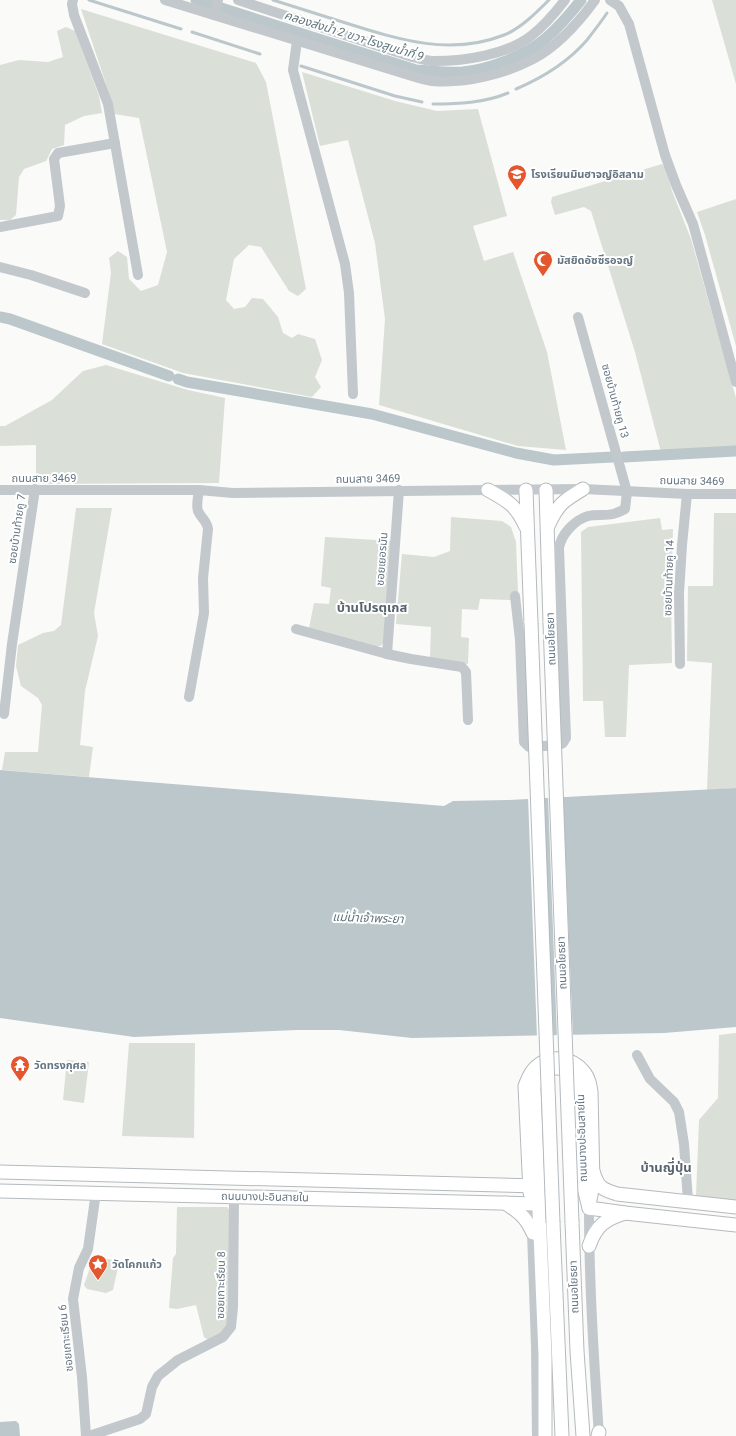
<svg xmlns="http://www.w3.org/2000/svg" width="736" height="1436" viewBox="0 0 736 1436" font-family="Roboto,'Noto Sans Thai',sans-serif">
<rect width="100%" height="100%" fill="#fafaf8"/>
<g fill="#dadfd7">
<path d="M 712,0 L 736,0 L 736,84 Z"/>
<path d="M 81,9 L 256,63 L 266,82 L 306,289 L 298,296 L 289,291 L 261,247 L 249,245 L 234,259 L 226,300 L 234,309 L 245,307 L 252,298 L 263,299 L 278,317 L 283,333 L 292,338 L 298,334 L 315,339 L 322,360 L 315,377 L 321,387 L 312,397 L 183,373 L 102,344 L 111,273 L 109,258 L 118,251 L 127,257 L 129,279 L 141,291 L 158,285 L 167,252 L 139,118 L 114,114 L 112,102 Z"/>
<path d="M 66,27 L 75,31 L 99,96 L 102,113 L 84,116 L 65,125 L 64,145 L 52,149 L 46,161 L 24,169 L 19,177 L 16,215 L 10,220 L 0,220 L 0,65 L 19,60 L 48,62 L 63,57 L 57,31 Z"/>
<path d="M 302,72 L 395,101 L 437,111 L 478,109 L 507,216 L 473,226 L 484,261 L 513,252 L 547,352 L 566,450 L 518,446 L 379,405 L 385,319 L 375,243 L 348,140 L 320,146 Z"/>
<path d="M 662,164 L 665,167 L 672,191 L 691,239 L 736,398 L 736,446 L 661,452 L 635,352 L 591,211 L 584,207 L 555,215 L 551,202 L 552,197 Z"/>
<path d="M 736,199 L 736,346 L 705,235 L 697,212 Z"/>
<path d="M 106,365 L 188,390 L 225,398 L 219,483 L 36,484 L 36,445 L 0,446 L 0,426 L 5,426 L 52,400 L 83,371 Z"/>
<path d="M 76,508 L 112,508 L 94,613 L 98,636 L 85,691 L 80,745 L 93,747 L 89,777 L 2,770 L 5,752 L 38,752 L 42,705 L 38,698 L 21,686 L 16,666 L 18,645 L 43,633 L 54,631 L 61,625 Z"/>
<path d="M 714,513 L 736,513 L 736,788 L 707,790 L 712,663 L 687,661 L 688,586 L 713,586 Z"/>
<path d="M 451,517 L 502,521 L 511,527 L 516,542 L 518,592 L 512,592 L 512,600 L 480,599 L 478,610 L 462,609 L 461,637 L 469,638 L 468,664 L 430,659 L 431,627 L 396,624 L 402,554 L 434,557 L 450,551 Z"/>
<path d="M 660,518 L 662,530 L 673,529 L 671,594 L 672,663 L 629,665 L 626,737 L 605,737 L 603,701 L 583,701 L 581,532 L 588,527 Z"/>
<path d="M 325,537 L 393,541 L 385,638 L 382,645 L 374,648 L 309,628 L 314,603 L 329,604 L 331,588 L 321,586 Z"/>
<path d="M 736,1033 L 736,1200 L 696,1196 L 699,1120 L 718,1098 L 719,1035 Z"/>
<path d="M 129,1043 L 195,1043 L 194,1138 L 122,1136 Z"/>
<path d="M 67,1060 L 89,1062 L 84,1103 L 63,1100 Z"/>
<path d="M 177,1207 L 227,1207 L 230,1211 L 229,1325 L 222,1334 L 208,1340 L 204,1337 L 196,1305 L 177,1309 L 169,1308 L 173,1258 L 176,1254 Z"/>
<path d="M 98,1258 L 114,1260 L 118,1267 L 113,1290 L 106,1293 L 87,1289 L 84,1285 L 92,1262 Z"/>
</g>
<g fill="#bbc7cb">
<path d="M 0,770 L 444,806 L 453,801 L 509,800 L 736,788 L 736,1027 L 664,1033 L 412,1038 L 339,1030 L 297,1030 L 134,1037 L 0,1018 Z"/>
<path d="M 16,1421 L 19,1424 L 20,1436 L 0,1436 L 0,1422 Z"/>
</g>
<g fill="#fafaf8">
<path d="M 563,795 L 573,1037 L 557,1037 L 548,796 Z"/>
<path d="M 543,796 L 553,1037 L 537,1038 L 528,797 Z"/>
</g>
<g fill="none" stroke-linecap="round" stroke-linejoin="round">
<g stroke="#bbc7cb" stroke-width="3">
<path d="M 89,0 L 181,29"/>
<path d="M 273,0 C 298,8 323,16 349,24 C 400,40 451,56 504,35 C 520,29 537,12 549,0"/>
<path d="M 192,32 L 260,54"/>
<path d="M 301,66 L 395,96 L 422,102"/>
<path d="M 516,89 C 542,78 568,62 587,40 C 594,31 601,22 607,13"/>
<path d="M 433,104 C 458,104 484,103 508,93"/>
</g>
<g stroke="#bbc7cb" stroke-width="11">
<path d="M 196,0 L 416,70 C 432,71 447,73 463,72 C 489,69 525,56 545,39 C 559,27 570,14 581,0"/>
<path d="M 0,317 L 10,319 L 169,376"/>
<path d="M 178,379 L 187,382 L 372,414 L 516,453 L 554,460 L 613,457"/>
<path d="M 624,457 L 736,451"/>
</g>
<g stroke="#b5babe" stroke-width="15">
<g id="major">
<path d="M 488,490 C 508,501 516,505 526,527"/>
<path d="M 526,490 L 531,623"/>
<path d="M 546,490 L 550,623"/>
<path d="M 548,526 C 558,504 563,501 583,489"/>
<path d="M 593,1171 C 598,1188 602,1189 617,1194 L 736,1207"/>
<path d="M 0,1172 L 539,1186"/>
<path d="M 0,1191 L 539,1204"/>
<path d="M 530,1193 L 525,1086 C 528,1079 530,1072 536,1067 C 550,1054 572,1057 584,1072 C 589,1078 590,1085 591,1092 L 593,1184 L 590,1200"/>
<path d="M 505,1203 C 519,1212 526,1217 533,1233"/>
<path d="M 589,1208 L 625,1213 L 736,1225"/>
<path d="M 572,1222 L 577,1351 L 583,1436"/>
<path d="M 553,1223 L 562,1436"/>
<path d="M 589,1246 C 596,1226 605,1219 625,1213"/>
<path d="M 545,1436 L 545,1355 L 534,1087 C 543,1062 569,1062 580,1085 L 583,1184 L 589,1208"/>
<path d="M 598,1436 L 599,1432"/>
</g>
</g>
<g stroke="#c3c8cc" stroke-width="10">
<path d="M 73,0 L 72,4 L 74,15 L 108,104 L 138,275"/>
<path d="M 165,0 L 412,76 C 418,78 426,80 432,81 C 466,84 504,74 533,59 C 558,46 579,22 595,0"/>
<path d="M 238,0 L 412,57 C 419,58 427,61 434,61 C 465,61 506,55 531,36 C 544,26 555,13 565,0"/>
<path d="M 610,0 L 619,6 L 629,24 L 665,155 L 676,185 L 693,224 L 736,382"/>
<path d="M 214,15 L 218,0"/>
<path d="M 297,41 L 293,70 L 345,264 L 349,293 L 353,394"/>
<path d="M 0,227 L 58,216 L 60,206 L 54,159 L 58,153 L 115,143"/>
<path d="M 0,267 L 31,275 L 85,293"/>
<path d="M 0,490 L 199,490 L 233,493 L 583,489 L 687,494 L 736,494"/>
<path d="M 515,596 L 520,640 L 524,742 L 529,747 L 559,745 L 563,743 L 566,738 L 559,548 C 561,535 574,520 588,516 C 596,514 605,516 613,514 C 617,513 621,511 625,509 L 627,492 L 578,317"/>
<path d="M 296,629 L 387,654 L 411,659 L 462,667 L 466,672 L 468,720"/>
<path d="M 387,654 L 399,490"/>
<path d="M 680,664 L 679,593 L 682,545 L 687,494"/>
<path d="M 189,697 L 204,613 L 203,578 L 208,529 C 207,521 201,518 198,511 C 196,505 198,497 199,490"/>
<path d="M 4,714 L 12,644 L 35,489"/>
<path d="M 637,1055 L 650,1079 L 674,1102 L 679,1112 L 684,1144 L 688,1201"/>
<path d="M 531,1204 L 536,1346 L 537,1436"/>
<path d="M 589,1208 C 589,1284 594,1360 599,1436"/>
<path d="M 86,1436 L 82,1377 L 73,1299 L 79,1268 L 88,1249 L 96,1192"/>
<path d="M 89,1436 L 140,1419 L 146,1414 L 152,1387 L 158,1376 L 178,1360 L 223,1337 L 231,1327 L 233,1307 L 234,1197"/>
</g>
<use href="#major" stroke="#fff" stroke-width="13"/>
<g stroke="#b5babe" stroke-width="15" stroke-linecap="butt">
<g id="major-bridge">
<path d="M 531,623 L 553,1223"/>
<path d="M 550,623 L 572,1222"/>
</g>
</g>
<use href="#major-bridge" stroke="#fff" stroke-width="13"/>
</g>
<defs>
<g id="school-pin" transform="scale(1)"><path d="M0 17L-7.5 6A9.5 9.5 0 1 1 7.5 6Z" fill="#e4572e" stroke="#fff"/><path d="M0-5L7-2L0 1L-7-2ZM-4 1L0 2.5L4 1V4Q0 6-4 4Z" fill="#fff"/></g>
<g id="mosque-pin" transform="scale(1)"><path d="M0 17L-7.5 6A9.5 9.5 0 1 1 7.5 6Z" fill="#e4572e" stroke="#fff"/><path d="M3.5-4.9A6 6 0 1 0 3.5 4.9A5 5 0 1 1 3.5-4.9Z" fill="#fff"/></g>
<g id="temple-pin" transform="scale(1)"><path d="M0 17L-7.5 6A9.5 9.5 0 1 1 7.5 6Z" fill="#e4572e" stroke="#fff"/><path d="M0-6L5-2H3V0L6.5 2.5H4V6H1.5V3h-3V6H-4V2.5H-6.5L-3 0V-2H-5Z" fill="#fff"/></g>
<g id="sight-pin" transform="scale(1)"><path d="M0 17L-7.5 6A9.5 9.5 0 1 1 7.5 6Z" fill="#e4572e" stroke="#fff"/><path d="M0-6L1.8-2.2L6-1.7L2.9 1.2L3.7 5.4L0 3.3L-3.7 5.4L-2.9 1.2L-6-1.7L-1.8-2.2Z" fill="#fff"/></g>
</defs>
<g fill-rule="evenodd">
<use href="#school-pin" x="517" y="174"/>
<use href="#mosque-pin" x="543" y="260"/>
<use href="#temple-pin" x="20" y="1065"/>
<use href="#sight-pin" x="98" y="1264"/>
</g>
<g text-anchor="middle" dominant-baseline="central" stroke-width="4" stroke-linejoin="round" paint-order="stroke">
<g font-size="11" font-weight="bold" fill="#657683" stroke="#fff" text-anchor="start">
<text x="531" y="174">โรงเรียนมินฮาจญ์อิสลาม</text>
<text x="557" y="260">มัสยิดอัซซีรอจญ์</text>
<text x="34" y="1065">วัดทรงกุศล</text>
<text x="112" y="1264">วัดโคกแก้ว</text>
</g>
<g font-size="11" fill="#657683" stroke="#fff">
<text transform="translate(615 401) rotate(75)">ซอยบ้านท้ายคู 13</text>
<text x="44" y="478">ถนนสาย 3469</text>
<text transform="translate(368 479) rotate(-1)">ถนนสาย 3469</text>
<text transform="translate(692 481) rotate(1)">ถนนสาย 3469</text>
<text transform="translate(17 529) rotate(-82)">ซอยบ้านท้ายคู 7</text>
<text transform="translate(382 559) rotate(-86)">ซอยเยอรมัน</text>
<text transform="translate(669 578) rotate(-88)">ซอยบ้านท้ายคู 14</text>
<text transform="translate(551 639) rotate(-92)">ถนนอโยธยา</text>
<text transform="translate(562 963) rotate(-92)">ถนนอโยธยา</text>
<text transform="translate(582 1138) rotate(-92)">ถนนบางปะอินสายใน</text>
<text transform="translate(265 1197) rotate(1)">ถนนบางปะอินสายใน</text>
<text transform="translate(221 1285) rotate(-89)">ซอยเกาะเรียน 8</text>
<text transform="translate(574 1287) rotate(-92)">ถนนอโยธยา</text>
<text transform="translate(66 1338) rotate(-96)">ซอยเกาะเรียน 6</text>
</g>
<g font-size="12" font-style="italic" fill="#60757c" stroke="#fff">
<text transform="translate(354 36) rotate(17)">คลองส่งน้ำ 2 ขวา-โรงสูบน้ำที่ 9</text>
<text transform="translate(368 918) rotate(2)">แม่น้ำเจ้าพระยา</text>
</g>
<g font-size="13" font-weight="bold" fill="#57646e" stroke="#fff">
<text x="372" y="607">บ้านโปรตุเกส</text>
<text x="666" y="1167">บ้านญี่ปุ่น</text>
</g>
</g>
</svg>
